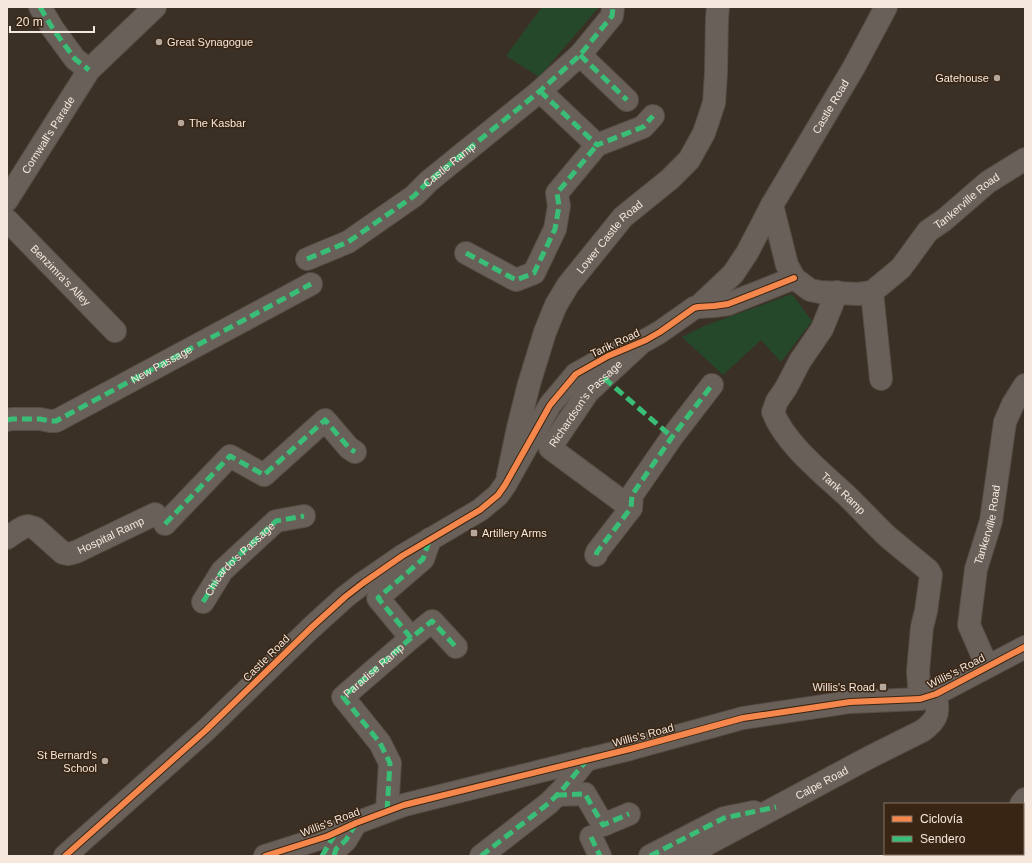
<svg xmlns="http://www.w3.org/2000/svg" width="1032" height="863" viewBox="0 0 1032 863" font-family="Arial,sans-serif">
<rect width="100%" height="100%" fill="#3b3025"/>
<g fill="#25482b">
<path d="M 542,7 L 599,7 L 539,77 L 506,56 Z"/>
<path d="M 792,294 L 812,321 L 781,362 L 761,340 L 723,375 L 682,337 L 704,326 Z"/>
</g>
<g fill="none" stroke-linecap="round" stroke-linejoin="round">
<g stroke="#574d45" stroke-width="24">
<g id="street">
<path d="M 40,7 L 53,29 L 75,59 L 89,70"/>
<path d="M 580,55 L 627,100"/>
<path d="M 540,91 L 597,145 L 643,127 L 653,116"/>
<path id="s1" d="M 7,200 L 89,70 L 155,7"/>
<path d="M 772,205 L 787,265 L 794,278"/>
<path id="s2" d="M 7,220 L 115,331"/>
<path d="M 466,253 L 516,280 L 534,273 L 555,229 L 559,206 L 557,193 L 597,145"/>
<path d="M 307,259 L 348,242 L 414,196 L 429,181 L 540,91 L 580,55 L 612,16 L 613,7"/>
<path id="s3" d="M 837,292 L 822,329 L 800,361 L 786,388 L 777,401 L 773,412 C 784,442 821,472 845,494 C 860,508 873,523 888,537 C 901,548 915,559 928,570 L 931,575 L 926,611 L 922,627 L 918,671 L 920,699"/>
<path d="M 872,292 L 881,379"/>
<path id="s4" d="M 698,307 L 733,274 L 747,253 L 772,205 L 854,67 L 886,7"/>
<path d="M 7,420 L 12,419 L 40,419 L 50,421 L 56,421 L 311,284"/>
<path id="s5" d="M 508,475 L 518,428 L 529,384 L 545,332 L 556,305 L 568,285 L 623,217 L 670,179 L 689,160 L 704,133 L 714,103 L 716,73 L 717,18 L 718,7"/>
<path id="s6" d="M 631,508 L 550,448 L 588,392 L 641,343"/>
<path d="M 165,524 L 230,456 L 264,475 L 325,420 L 349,448 L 355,452"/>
<path id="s7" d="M 7,538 L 17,531 L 24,527 L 28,526 L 35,528 L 63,553 L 68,554 L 76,552 L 155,514"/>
<path d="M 596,555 L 597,552 L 631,508 L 632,495 L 672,437 L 712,385"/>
<path id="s8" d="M 203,602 L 222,571 L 276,521 L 304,516"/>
<path d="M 411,638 L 378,598 L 423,559 L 430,539"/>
<path d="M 557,795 L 585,794 L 603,825 L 629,814"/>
<path d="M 1021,804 L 1025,799"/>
<path d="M 387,811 L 390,763 L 380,743 L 343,697 L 411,638 L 432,621 L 456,647"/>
<path d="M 591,837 L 600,856"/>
<path d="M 334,856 L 336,849 L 346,840 L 356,823"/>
<path d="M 481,856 L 549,803 L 562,790 L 587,759"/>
<path d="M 650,856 L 724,818 L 754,812"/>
<path id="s9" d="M 685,856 L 870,757 L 922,731 C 928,727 937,719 937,711 C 938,706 936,700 936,694"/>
<path d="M 976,856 L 978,854"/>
</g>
</g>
<g stroke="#574d45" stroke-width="24">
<g id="secondary">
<path id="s10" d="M 987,666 L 969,625 L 976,569 L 991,521 L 1005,422 L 1013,404 L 1025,385"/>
<path id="s11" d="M 65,856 L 206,730 L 312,627 L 345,597 L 363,583 L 402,556 L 480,510 L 498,495 L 505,485 L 550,405 L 576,374 L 608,356 L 646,340 L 660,332 L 694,308 L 698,307 L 714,306 L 728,304 L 769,288 L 794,278 L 810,290 L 820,292 L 858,294 L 872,292 L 901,268 L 928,231 L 944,220 L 988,182 L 1025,159"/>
<path d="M 265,856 L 328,836 L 356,823 L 404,805 L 630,749 L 743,718 L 850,702 L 920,699 L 936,694 L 1025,647"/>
</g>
</g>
<use href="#street" stroke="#696059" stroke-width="22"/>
<use href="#secondary" stroke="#696059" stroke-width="22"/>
<g stroke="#3abd76" stroke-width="5" stroke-dasharray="10 5" stroke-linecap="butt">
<path d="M 40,7 L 53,29 L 75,59 L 89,70"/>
<path d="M 580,55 L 627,100"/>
<path d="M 540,91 L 597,145 L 643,127 L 653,116"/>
<path d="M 466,253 L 516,280 L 534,273 L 555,229 L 559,206 L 557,193 L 597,145"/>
<path id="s12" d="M 307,259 L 348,242 L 414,196 L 429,181 L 540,91 L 580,55 L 612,16 L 613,7"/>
<path d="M 604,378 L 672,437"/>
<path id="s13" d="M 7,420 L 12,419 L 40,419 L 50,421 L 56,421 L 311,284"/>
<path d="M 165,524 L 230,456 L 264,475 L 325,420 L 349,448 L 355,452"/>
<path d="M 596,555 L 597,552 L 631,508 L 632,495 L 672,437 L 712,385"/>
<path d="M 203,602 L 222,571 L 276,521 L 304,516"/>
<path d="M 411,638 L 378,598 L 423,559 L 429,541"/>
<path d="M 557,795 L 585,794 L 603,825 L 629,814"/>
<path id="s14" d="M 387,811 L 390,763 L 380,743 L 343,697 L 411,638 L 432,621 L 456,647"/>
<path d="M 591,837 L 600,856"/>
<path d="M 322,856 L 335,834"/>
<path d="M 334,856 L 336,849 L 346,840 L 355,825"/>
<path d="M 481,856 L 549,803 L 562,790 L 586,761"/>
<path d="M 650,856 L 724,818 L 776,807"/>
</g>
<g stroke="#392513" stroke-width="8">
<g id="cycleway">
<path d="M 65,856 L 206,730 L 312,627 L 345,597 L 363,583 L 402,556 L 480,510 L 498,495 L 505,485 L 550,405 L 576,374 L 608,356 L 646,340 L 660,332 L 694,308 L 698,307 L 714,306 L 728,304 L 769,288 L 794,278"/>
<path d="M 265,856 L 328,836 L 356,823 L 404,805 L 630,749 L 743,718 L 850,702 L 920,699 L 936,694 L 1025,647"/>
</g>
</g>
<use href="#cycleway" stroke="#f5874c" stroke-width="6"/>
</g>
<g fill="#b4a79c" stroke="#392513" stroke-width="1.5">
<circle cx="159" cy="42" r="4"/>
<circle cx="997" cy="78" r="4"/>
<circle cx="181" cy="123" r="4"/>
<rect x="470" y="529" width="8" height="8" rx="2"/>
<rect x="879" y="683" width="8" height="8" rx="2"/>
<circle cx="105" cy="761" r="4"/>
</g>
<g text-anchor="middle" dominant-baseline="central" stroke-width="3" stroke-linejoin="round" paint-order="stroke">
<g font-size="11" fill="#f5e7dc" stroke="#392513" text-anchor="start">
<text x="167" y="42">Great Synagogue</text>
<text x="989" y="78" text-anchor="end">Gatehouse</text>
<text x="189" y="123">The Kasbar</text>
<text x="482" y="533">Artillery Arms</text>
<text x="875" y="687" text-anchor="end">Willis's Road</text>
<text x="97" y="755" text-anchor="end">St Bernard's<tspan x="97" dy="13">School</tspan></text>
</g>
<g font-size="11" fill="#f5e7dc" stroke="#392513">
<text stroke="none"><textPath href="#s4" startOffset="242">Castle Road</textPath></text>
<text stroke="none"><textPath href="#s1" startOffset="77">Cornwall's Parade</textPath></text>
<text stroke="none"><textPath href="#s12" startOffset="172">Castle Ramp</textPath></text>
<text stroke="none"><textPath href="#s11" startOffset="1166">Tankerville Road</textPath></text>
<text stroke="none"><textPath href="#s5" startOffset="264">Lower Castle Road</textPath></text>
<text stroke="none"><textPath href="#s2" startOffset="77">Benzimra's Alley</textPath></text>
<text transform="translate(615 343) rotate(-25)">Tarik Road</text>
<text stroke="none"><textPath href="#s13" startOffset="169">New Passage</textPath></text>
<text stroke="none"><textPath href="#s6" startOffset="158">Richardson's Passage</textPath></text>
<text stroke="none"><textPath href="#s3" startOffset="245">Tank Ramp</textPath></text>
<text stroke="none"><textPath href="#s10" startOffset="147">Tankerville Road</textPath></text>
<text stroke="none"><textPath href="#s7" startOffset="121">Hospital Ramp</textPath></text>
<text stroke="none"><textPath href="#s8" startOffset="57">Chicardo's Passage</textPath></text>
<text transform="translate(266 658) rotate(-45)">Castle Road</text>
<text stroke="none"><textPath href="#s14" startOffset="170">Paradise Ramp</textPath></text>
<text transform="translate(956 671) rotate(-27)">Willis’s Road</text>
<text transform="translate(643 735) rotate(-15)">Willis’s Road</text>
<text stroke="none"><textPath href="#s9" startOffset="155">Calpe Road</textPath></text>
<text transform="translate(330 822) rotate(-21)">Willis’s Road</text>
</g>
</g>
<rect width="1032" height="863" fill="none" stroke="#f5e7dc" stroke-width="16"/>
<rect x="884" y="803" width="140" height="52" fill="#392513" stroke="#847363"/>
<rect x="892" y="816" width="20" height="6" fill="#f5874c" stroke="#847363"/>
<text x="920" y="823" font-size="12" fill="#f5e7dc">Ciclovía</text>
<rect x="892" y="836" width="20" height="6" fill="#3abd76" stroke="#847363"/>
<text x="920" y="843" font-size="12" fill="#f5e7dc">Sendero</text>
<path d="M10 26v6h84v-6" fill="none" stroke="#f5e7dc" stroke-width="2"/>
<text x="16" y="26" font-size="12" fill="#f5e7dc" stroke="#392513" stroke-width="3" paint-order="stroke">20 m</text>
</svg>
